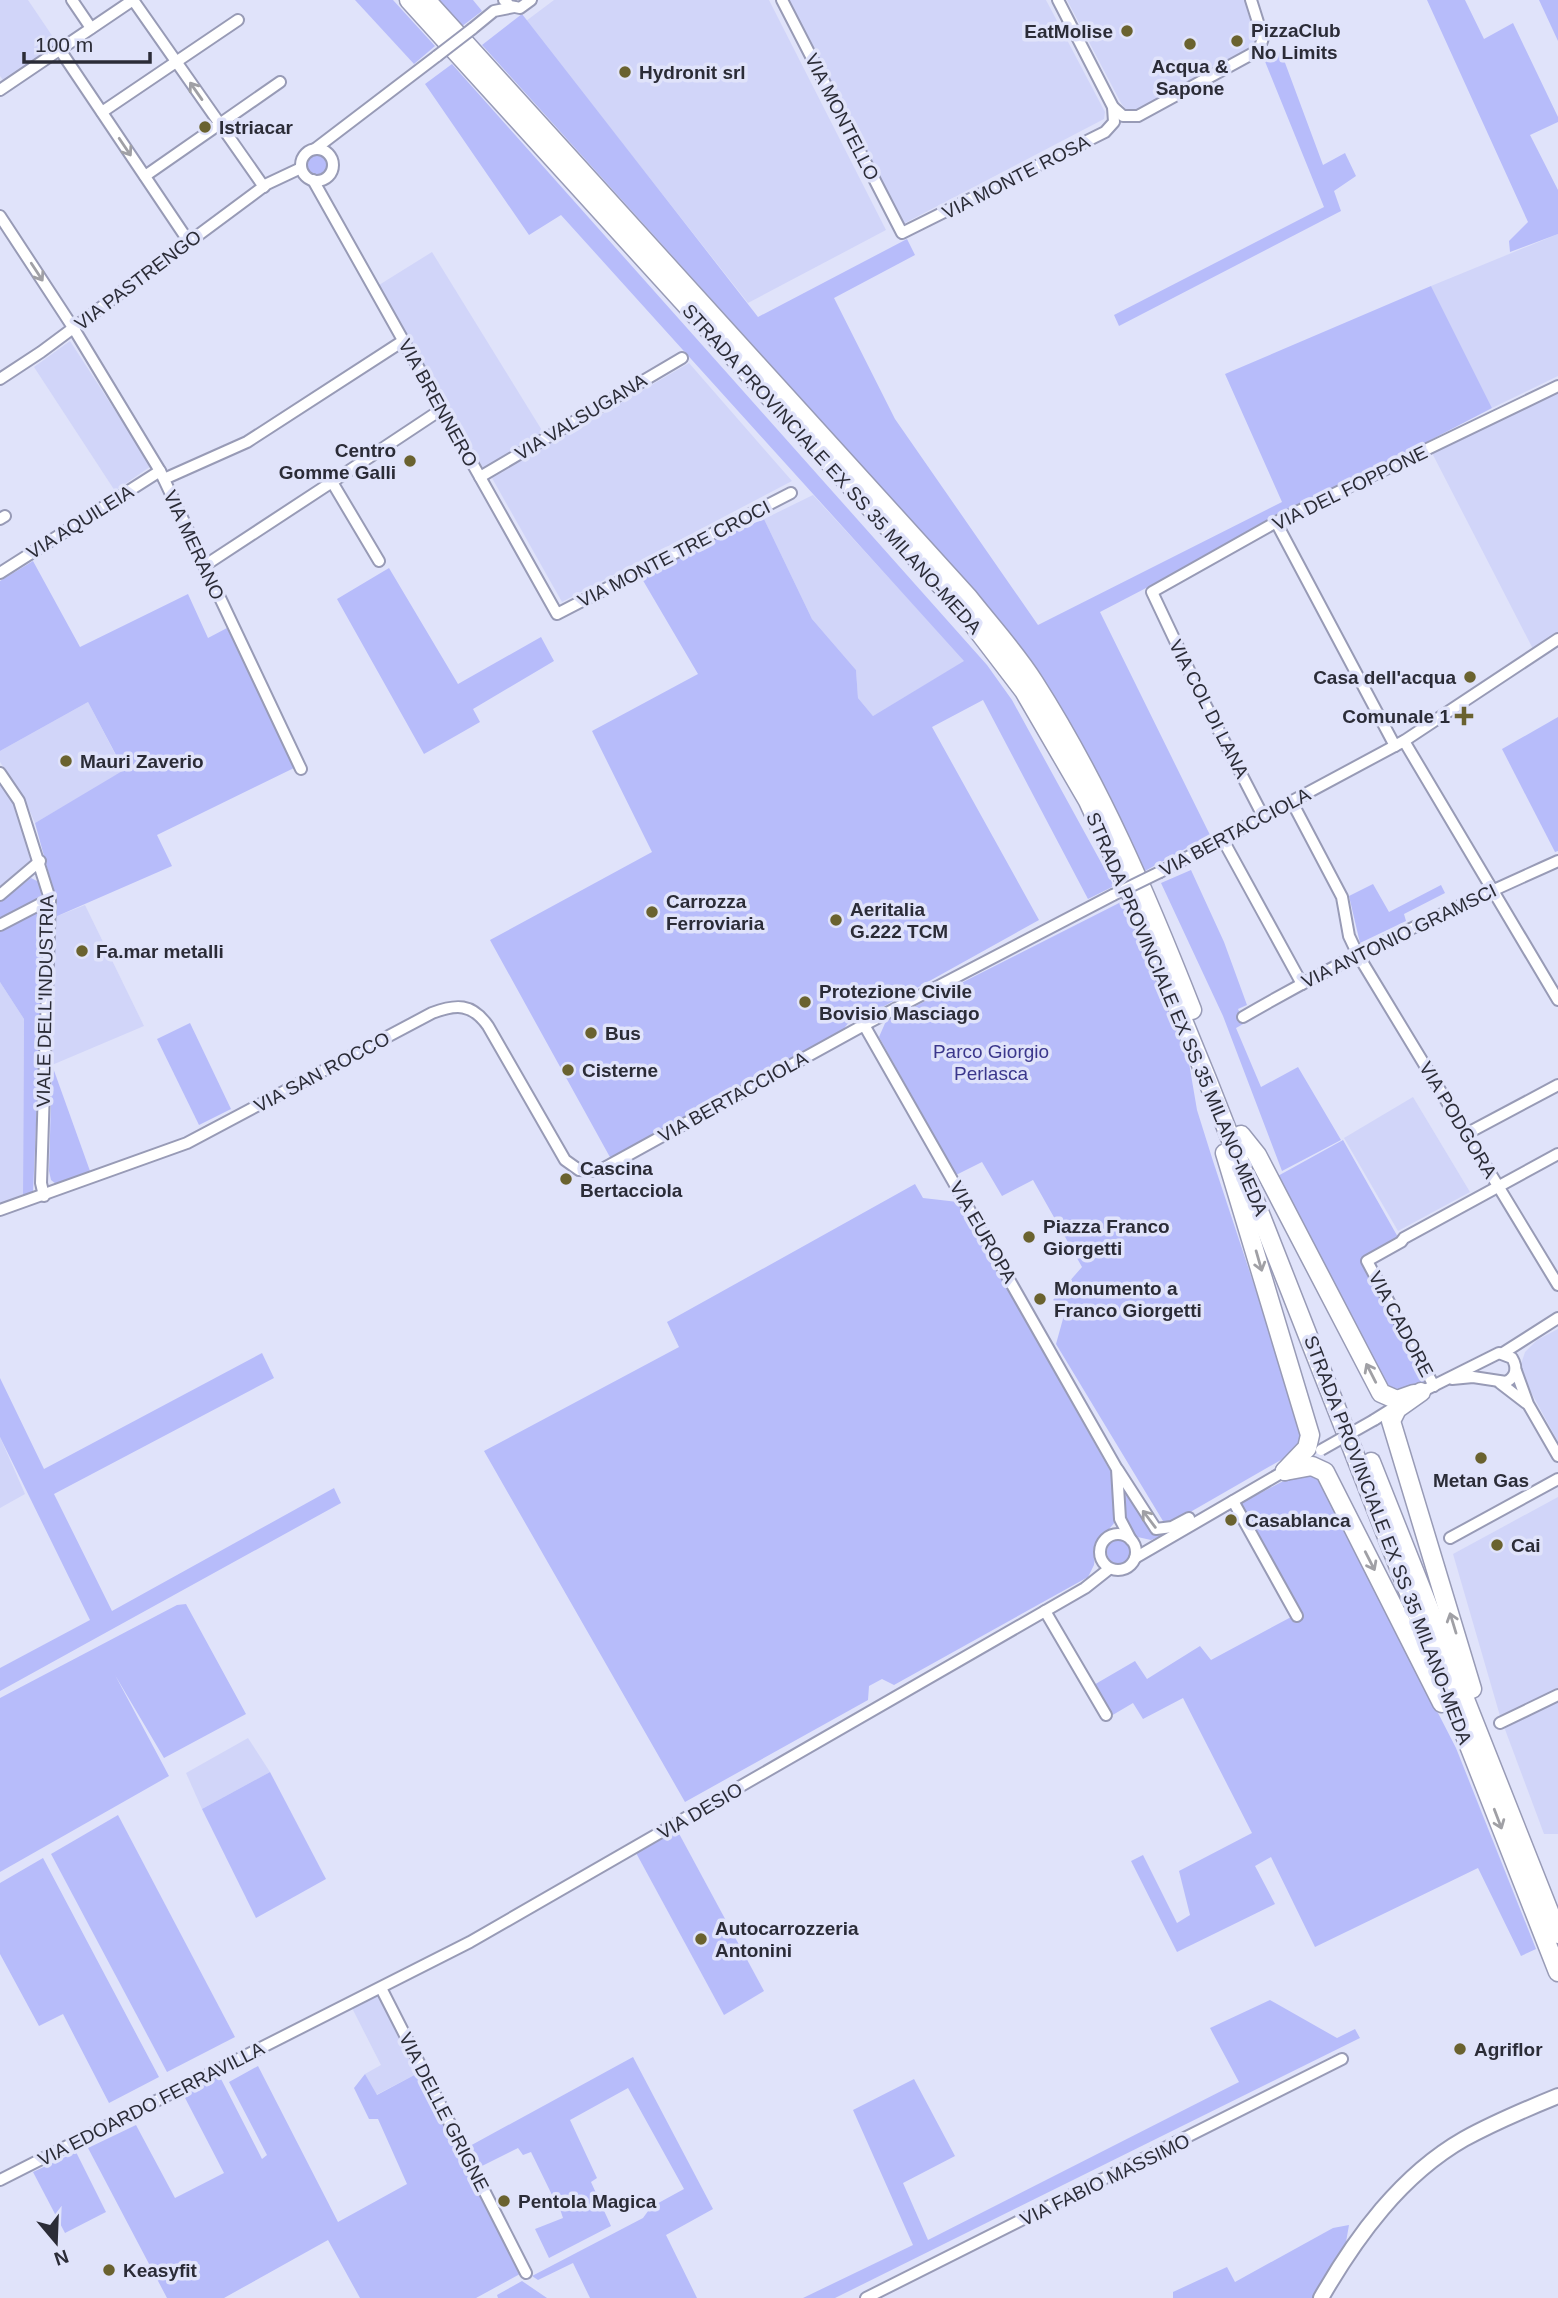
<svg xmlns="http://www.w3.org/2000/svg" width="1558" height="2298" viewBox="0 0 1558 2298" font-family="Arial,sans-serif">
<rect width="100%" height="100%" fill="#e0e3fa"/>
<g fill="#d1d5f9">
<path d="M 0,0 L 28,0 L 57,43 L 3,80 L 0,76 Z"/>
<path d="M 554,0 L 769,0 L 886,230 L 748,303 L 526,21 Z"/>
<path d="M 789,0 L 1046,0 L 1105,112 L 1104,119 L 903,224 Z"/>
<path d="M 1067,0 L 1245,0 L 1256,37 L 1253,50 L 1135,113 L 1127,111 L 1121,103 Z"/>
<path d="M 1558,234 L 1558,376 L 1492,408 L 1431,286 Z"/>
<path d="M 432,252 L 543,432 L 483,468 L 379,285 Z"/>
<path d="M 70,341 L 151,466 L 115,491 L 34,367 Z"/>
<path d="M 689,363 L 792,481 L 562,602 L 492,478 Z"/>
<path d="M 1558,391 L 1558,634 L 1533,649 L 1432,453 Z"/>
<path d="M 813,495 L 965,661 L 873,716 L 858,698 L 856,670 L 812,619 L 764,519 Z"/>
<path d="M 88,702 L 124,771 L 35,823 L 24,798 L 0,762 L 0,751 Z"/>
<path d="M 0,783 L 13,803 L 32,859 L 0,886 Z"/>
<path d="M 85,905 L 144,1026 L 52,1065 L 55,917 Z"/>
<path d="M 0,982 L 24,1019 L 23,1196 L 0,1203 Z"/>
<path d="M 1413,1097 L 1470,1192 L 1398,1231 L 1344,1138 Z"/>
<path d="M 1558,1329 L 1558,1442 L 1519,1370 L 1525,1352 L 1537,1340 Z"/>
<path d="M 0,1437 L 25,1494 L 0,1508 Z"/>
<path d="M 1558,1497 L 1558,1834 L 1544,1834 L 1500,1716 L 1453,1554 Z"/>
<path d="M 248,1738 L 270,1772 L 202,1809 L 186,1773 Z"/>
<path d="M 381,1994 L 420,2072 L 376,2095 L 365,2074 L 381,2065 L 352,2008 Z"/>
</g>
<g fill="#b7bcfa">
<path d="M 355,0 L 393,0 L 435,46 L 414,64 Z"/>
<path d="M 437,0 L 473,0 L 482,11 L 461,27 Z"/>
<path d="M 1427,0 L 1465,0 L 1484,39 L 1513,23 L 1558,117 L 1558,122 L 1530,135 L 1558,190 L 1558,234 L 1510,252 L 1509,241 L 1528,222 Z"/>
<path d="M 1539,0 L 1558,0 L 1558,41 Z"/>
<path d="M 522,14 L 758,317 L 907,239 L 915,255 L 834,298 L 895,419 L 1038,625 L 1282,502 L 1225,374 L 1431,286 L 1492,408 L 1100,612 L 1210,835 L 1145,871 L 1109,794 L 1041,675 L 975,591 L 482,45 Z"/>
<path d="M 1281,52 L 1323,165 L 1345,153 L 1356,176 L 1334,191 L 1341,211 L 1119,326 L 1114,315 L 1324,207 L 1264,59 Z"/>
<path d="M 452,64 L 987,665 L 1012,700 L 1114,886 L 1088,899 L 983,700 L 932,727 L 1039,920 L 879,1009 C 861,1009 853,1016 843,1030 L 611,1159 L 490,940 L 652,852 L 592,731 L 698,674 L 638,572 L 764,519 L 812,619 L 856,670 L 858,698 L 873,716 L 964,661 L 561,215 L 529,235 L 425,84 Z"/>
<circle cx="317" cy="165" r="10"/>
<path d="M 33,561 L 80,647 L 188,594 L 208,638 L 227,628 L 294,768 L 157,835 L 172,866 L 55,917 L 53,889 L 35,823 L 124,770 L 88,702 L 0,751 L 0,581 Z"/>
<path d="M 389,568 L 458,684 L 541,637 L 554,661 L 473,709 L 480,722 L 424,754 L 337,599 Z"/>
<path d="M 1558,717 L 1558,851 L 1555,852 L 1502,749 Z"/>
<path d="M 1191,870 L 1224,942 L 1247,1005 L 1238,1009 L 1245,1023 L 1236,1028 L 1261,1087 L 1298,1067 L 1341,1140 L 1282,1171 L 1223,1016 L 1161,883 Z"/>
<path d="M 31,878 L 41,883 L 41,896 L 0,920 L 0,902 Z"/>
<path d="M 1373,884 L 1389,912 L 1441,885 L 1445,893 L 1404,914 L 1406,921 L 1360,943 L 1349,896 Z"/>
<path d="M 1123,901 L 1189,1063 L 1197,1110 L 1213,1161 L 1304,1436 L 1300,1449 L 1166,1526 L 1056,1344 L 1066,1308 L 1053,1300 L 1082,1267 L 1033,1180 L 1002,1196 L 982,1162 L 956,1175 L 879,1037 L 886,1021 Z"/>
<path d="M 36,913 L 42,920 L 44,945 L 33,1193 L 23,1196 L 24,1019 L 0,982 L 0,929 Z"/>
<path d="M 190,1023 L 231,1109 L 199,1125 L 157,1039 Z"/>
<path d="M 52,1065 L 90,1171 L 56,1184 L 51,1180 L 49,1171 Z"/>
<path d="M 1343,1140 L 1399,1239 L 1362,1261 L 1427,1381 C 1412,1388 1402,1393 1386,1385 L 1276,1177 Z"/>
<path d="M 915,1184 L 923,1198 L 958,1202 L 1112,1474 L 1115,1522 L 1096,1545 L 1094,1565 L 1088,1577 L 894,1685 L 882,1679 L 869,1686 L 868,1700 L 685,1802 L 484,1451 L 679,1347 L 667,1322 Z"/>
<path d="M 262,1353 L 274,1378 L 54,1494 L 112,1611 L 334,1488 L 341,1503 L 0,1691 L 0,1668 L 90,1620 L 0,1437 L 0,1378 L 44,1469 Z"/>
<path d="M 1297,1474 L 1312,1475 L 1318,1479 L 1456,1748 L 1536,1949 L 1521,1956 L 1478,1868 L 1315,1947 L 1271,1857 L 1255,1866 L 1275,1904 L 1177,1952 L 1131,1861 L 1143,1855 L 1177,1923 L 1190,1915 L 1179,1871 L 1252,1833 L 1183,1698 L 1143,1719 L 1133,1703 L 1111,1716 L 1092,1686 L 1135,1661 L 1147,1679 L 1200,1646 L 1211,1660 L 1293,1616 L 1239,1504 Z"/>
<path d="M 1125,1487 L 1149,1529 L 1168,1533 L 1151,1540 L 1133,1536 L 1126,1525 Z"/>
<circle cx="1119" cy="1552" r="12"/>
<path d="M 186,1604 L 246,1714 L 164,1758 L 115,1675 L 169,1776 L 0,1872 L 0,1698 L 177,1605 Z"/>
<path d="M 270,1772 L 326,1879 L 256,1918 L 202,1809 Z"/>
<path d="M 118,1815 L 235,2037 L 167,2072 L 51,1854 Z"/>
<path d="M 676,1828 L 764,1991 L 724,2015 L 635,1851 Z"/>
<path d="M 43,1858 L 159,2077 L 109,2103 L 63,2014 L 39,2026 L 0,1954 L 0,1883 Z"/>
<path d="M 1270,2000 L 1337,2038 L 1355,2029 L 1360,2038 L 835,2298 L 803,2298 L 913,2245 L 853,2110 L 914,2079 L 955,2156 L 903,2183 L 928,2240 L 1239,2082 L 1210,2028 Z"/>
<path d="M 633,2057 L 713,2209 L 666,2235 L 697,2298 L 590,2298 L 573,2263 L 538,2280 L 532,2276 L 643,2218 L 651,2207 L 684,2189 L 628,2088 L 570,2120 L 597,2178 L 591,2182 L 611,2226 L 549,2258 L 535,2229 L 563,2218 L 559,2206 L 565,2203 L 560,2194 L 553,2197 L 531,2152 L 523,2155 L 518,2148 L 478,2168 L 468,2147 Z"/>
<path d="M 258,2066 L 338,2222 L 407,2184 L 378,2119 L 369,2119 L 354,2088 L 365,2074 L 377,2095 L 420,2072 L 520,2274 L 476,2298 L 360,2298 L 328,2240 L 224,2298 L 167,2298 L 88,2148 L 136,2125 L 175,2198 L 224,2173 L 183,2094 L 219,2075 L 262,2159 L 267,2155 L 229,2082 Z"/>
<path d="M 76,2152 L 106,2212 L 65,2233 L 33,2172 Z"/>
<path d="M 1349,2225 L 1346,2242 L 1313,2298 L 1173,2298 L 1173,2292 L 1227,2267 L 1235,2282 L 1333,2228 Z"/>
<path d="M 522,2281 L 547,2298 L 498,2298 L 497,2295 Z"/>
</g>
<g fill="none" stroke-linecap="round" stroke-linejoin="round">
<g stroke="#989bb6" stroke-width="14">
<g id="minor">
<path d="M 72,0 L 91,28"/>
<path d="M 133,0 L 264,187"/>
<path d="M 504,0 L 510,6 L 520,8 L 531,0"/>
<path d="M 782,0 L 902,233 L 1105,132 L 1114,122 L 1113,107"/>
<path d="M 1058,0 L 1113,107 L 1123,116 L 1138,116 L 1259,50 L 1263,38 L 1251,0"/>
<path d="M 472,29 L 494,11 L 514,7"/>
<path d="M 60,50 L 189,242"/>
<path d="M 0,90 L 133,0"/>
<path d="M 102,112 L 238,20"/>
<path d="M 315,149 L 437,56"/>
<circle cx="317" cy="165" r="16"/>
<path d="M 145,176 L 280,82"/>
<path d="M 313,180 L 557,614 L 791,493"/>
<path d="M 0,216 L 74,329 L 160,471 L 301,769"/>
<path d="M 0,379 L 41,352 L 267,184 L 301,168"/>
<path d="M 480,477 L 682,358"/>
<path d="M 164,479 L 247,442 L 403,341"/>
<path d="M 0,519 L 5,516"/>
<path d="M 1277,524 L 1395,746"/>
<path d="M 379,561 L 332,482 L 442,409"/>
<path d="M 204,566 L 332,482"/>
<path d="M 0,573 L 160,471"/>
<path d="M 1404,741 L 1558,1000"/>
<path d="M 0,773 L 19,801 L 50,899 L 41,1183 L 44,1196"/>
<path d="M 1292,802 L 1342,897 L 1349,936 L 1358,955 L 1558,1285"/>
<path d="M 1264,818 L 1205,704 L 1152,592 L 1280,520 L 1558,386"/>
<path d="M 1223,840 L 1302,984"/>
<path d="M 1160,872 L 1404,741 L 1558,639"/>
<path d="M 0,895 L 40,861"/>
<path d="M 0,925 L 50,899"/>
<path d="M 1243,1017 C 1344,958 1451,909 1558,861"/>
<path d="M 864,1025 L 1117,1469 L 1120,1519 L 1131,1540"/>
<path d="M 1466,1134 L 1558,1085"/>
<path d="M 0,1210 L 187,1143 L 432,1013 C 456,1004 472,1003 488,1026 L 565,1160 L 579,1170 L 599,1171 L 864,1025 L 1113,895"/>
<path d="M 1503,1353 L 1558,1318"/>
<path d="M 1516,1371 L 1528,1404 L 1558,1456"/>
<path d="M 1500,1383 L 1526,1403"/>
<path d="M 1434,1386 L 1367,1261 L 1401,1242 L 1404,1238 L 1558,1154"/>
<path d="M 1427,1389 L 1499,1353 L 1512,1358 C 1518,1368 1516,1377 1506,1382 L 1473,1377 L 1452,1379"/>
<path d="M 1374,1420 L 1398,1405"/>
<path d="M 1118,1470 L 1156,1529 L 1172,1527 L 1189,1518"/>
<path d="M 1233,1501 L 1297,1616"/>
<circle cx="1118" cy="1552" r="18"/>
<path d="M 1450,1538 L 1558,1479"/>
<path d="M 1135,1558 L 1288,1469"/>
<path d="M 1045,1611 L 1106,1715"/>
<path d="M 1500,1723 L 1558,1695"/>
<path d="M 381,1988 L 526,2273"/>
<path d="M 0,2180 L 470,1942 L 1085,1588 L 1109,1569"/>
<path d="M 866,2298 L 1342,2059"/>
</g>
</g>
<g stroke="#989bb6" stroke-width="18">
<path id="major" d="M 1321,2298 C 1356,2237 1401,2175 1464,2139 C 1495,2122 1526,2109 1558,2096"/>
</g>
<g stroke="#989bb6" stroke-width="21">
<g id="highway">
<path d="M 409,0 L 956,602 L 1024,691 L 1088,801 L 1135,903 L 1207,1079 L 1558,1972"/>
<path d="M 426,0 L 968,597 C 990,625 1015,652 1034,682 C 1100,785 1147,896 1192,1010"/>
<path d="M 1241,1135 L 1257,1155 L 1381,1393 L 1397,1400 L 1414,1394"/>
<path d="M 1225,1153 L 1310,1435 L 1307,1448 L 1285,1471"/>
<path d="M 1421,1392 L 1397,1409 L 1391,1421 L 1472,1689"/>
<path d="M 1371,1462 L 1558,1934"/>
<path d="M 1285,1471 L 1312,1466 L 1325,1472 L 1442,1703"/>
</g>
</g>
<use href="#minor" stroke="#fff" stroke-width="10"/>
<use href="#major" stroke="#fff" stroke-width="14"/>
<use href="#highway" stroke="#fff" stroke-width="18"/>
<g stroke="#989bb6" stroke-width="14" stroke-linecap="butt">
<g id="minor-bridge">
<path d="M 437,56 L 472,29"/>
<path d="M 1113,895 L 1160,872"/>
<path d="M 1321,1450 L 1374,1420"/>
</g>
</g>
<use href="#minor-bridge" stroke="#fff" stroke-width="10"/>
</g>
<defs><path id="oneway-shaft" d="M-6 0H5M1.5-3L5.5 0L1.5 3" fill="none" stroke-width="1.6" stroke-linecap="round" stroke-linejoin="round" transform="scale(1.75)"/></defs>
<g stroke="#a0a0a5">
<use href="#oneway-shaft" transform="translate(196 91) rotate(-125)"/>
<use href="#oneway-shaft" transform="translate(125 147) rotate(56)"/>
<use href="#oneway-shaft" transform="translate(37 272) rotate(57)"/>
<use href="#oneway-shaft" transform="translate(1259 1261) rotate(74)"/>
<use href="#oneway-shaft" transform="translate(1371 1373) rotate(-117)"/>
<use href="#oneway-shaft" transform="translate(1149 1519) rotate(-127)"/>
<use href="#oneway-shaft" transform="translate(1370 1561) rotate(63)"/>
<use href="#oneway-shaft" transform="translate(1453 1623) rotate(-107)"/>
<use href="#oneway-shaft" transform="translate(1498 1819) rotate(69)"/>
</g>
<g fill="#6a622f" stroke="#e0e3fa" stroke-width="2.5">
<circle cx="1127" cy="31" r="7"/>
<circle cx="1237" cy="41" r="7"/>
<circle cx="1190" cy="44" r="7"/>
<circle cx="625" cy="72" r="7"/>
<circle cx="205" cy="127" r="7"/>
<circle cx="410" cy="461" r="7"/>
<circle cx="1470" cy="677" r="7"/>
<path d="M1460.5 705.5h7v7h7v7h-7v7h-7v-7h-7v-7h7z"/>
<circle cx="66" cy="761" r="7"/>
<circle cx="652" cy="912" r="7"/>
<circle cx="836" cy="920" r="7"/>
<circle cx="82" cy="951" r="7"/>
<circle cx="805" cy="1002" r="7"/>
<circle cx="591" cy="1033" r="7"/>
<circle cx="568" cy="1070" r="7"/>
<circle cx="566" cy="1179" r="7"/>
<circle cx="1029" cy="1237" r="7"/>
<circle cx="1040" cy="1299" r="7"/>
<circle cx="1481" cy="1458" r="7"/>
<circle cx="1231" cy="1520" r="7"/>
<circle cx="1497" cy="1545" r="7"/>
<circle cx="701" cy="1939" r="7"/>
<circle cx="1460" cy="2049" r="7"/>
<circle cx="504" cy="2201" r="7"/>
<circle cx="109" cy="2270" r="7"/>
</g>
<g text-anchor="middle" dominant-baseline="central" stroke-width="7" stroke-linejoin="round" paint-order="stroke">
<g font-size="19" font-weight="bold" fill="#2b2c37" stroke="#e0e3fa" text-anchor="start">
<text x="1251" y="30">PizzaClub<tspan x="1251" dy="22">No Limits</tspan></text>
<text x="1113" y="31" text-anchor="end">EatMolise</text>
<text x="1190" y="66" text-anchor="middle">Acqua &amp;<tspan x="1190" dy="22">Sapone</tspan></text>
<text x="639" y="72">Hydronit srl</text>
<text x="219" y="127">Istriacar</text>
<text x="396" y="450" text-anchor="end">Centro<tspan x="396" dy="22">Gomme Galli</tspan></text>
<text x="1456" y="677" text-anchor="end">Casa dell'acqua</text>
<text x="1450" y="716" text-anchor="end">Comunale 1</text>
<text x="80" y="761">Mauri Zaverio</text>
<text x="666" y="901">Carrozza<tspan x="666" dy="22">Ferroviaria</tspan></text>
<text x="850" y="909">Aeritalia<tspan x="850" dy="22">G.222 TCM</tspan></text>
<text x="96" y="951">Fa.mar metalli</text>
<text x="819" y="991">Protezione Civile<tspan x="819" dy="22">Bovisio Masciago</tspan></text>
<text x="605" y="1033">Bus</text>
<text x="582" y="1070">Cisterne</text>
<text x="580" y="1168">Cascina<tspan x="580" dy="22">Bertacciola</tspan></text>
<text x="1043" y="1226">Piazza Franco<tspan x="1043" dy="22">Giorgetti</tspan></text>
<text x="1054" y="1288">Monumento a<tspan x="1054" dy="22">Franco Giorgetti</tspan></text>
<text x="1481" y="1480" text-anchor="middle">Metan Gas</text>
<text x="1245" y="1520">Casablanca</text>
<text x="1511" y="1545">Cai</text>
<text x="715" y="1928">Autocarrozzeria<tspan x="715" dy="22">Antonini</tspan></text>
<text x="1474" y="2049">Agriflor</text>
<text x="518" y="2201">Pentola Magica</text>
<text x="123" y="2270">Keasyfit</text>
</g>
<g font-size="19" fill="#2b2c37" stroke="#e0e3fa">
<text transform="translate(842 117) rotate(63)">VIA MONTELLO</text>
<text transform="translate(1016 177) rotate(-27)">VIA MONTE ROSA</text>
<text transform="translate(138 280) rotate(-37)">VIA PASTRENGO</text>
<text transform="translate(438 403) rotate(61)">VIA BRENNERO</text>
<text transform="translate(581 417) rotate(-31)">VIA VALSUGANA</text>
<text transform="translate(832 469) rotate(48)">STRADA PROVINCIALE EX SS 35 MILANO-MEDA</text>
<text transform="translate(1350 488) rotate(-26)">VIA DEL FOPPONE</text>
<text transform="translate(80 522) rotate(-32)">VIA AQUILEIA</text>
<text transform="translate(194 545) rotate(65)">VIA MERANO</text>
<text transform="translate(674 554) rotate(-27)">VIA MONTE TRE CROCI</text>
<text transform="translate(1209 709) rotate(63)">VIA COL DI LANA</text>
<text transform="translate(1235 832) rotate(-28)">VIA BERTACCIOLA</text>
<text transform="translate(1399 936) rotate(-26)">VIA ANTONIO GRAMSCI</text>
<text transform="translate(45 1001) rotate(-89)">VIALE DELL'INDUSTRIA</text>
<text transform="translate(1177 1014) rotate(67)">STRADA PROVINCIALE EX SS 35 MILANO-MEDA</text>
<text transform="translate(322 1072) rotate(-28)">VIA SAN ROCCO</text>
<text transform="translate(733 1097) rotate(-29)">VIA BERTACCIOLA</text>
<text transform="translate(1458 1120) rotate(59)">VIA PODGORA</text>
<text transform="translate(983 1232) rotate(60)">VIA EUROPA</text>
<text transform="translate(1401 1324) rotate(62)">VIA CADORE</text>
<text transform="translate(1388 1540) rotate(69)">STRADA PROVINCIALE EX SS 35 MILANO-MEDA</text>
<text transform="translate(700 1811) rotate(-30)">VIA DESIO</text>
<text transform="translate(151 2104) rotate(-27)">VIA EDOARDO FERRAVILLA</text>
<text transform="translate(444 2112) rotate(63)">VIA DELLE GRIGNE</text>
<text transform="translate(1105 2180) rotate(-26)">VIA FABIO MASSIMO</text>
</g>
<g font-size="19" fill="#3b378c" stroke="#e0e3fa">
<text x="991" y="1051">Parco Giorgio<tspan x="991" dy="22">Perlasca</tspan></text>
</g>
</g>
<g transform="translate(56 2242) rotate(161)" stroke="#e0e3fa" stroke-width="5" paint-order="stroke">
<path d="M0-5L12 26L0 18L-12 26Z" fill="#2b2c37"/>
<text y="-10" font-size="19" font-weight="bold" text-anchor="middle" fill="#2b2c37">N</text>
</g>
<path d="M24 52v10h126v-10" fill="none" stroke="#2b2c37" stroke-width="3.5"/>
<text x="35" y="52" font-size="21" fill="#2b2c37" stroke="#e0e3fa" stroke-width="5" paint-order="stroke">100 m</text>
</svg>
